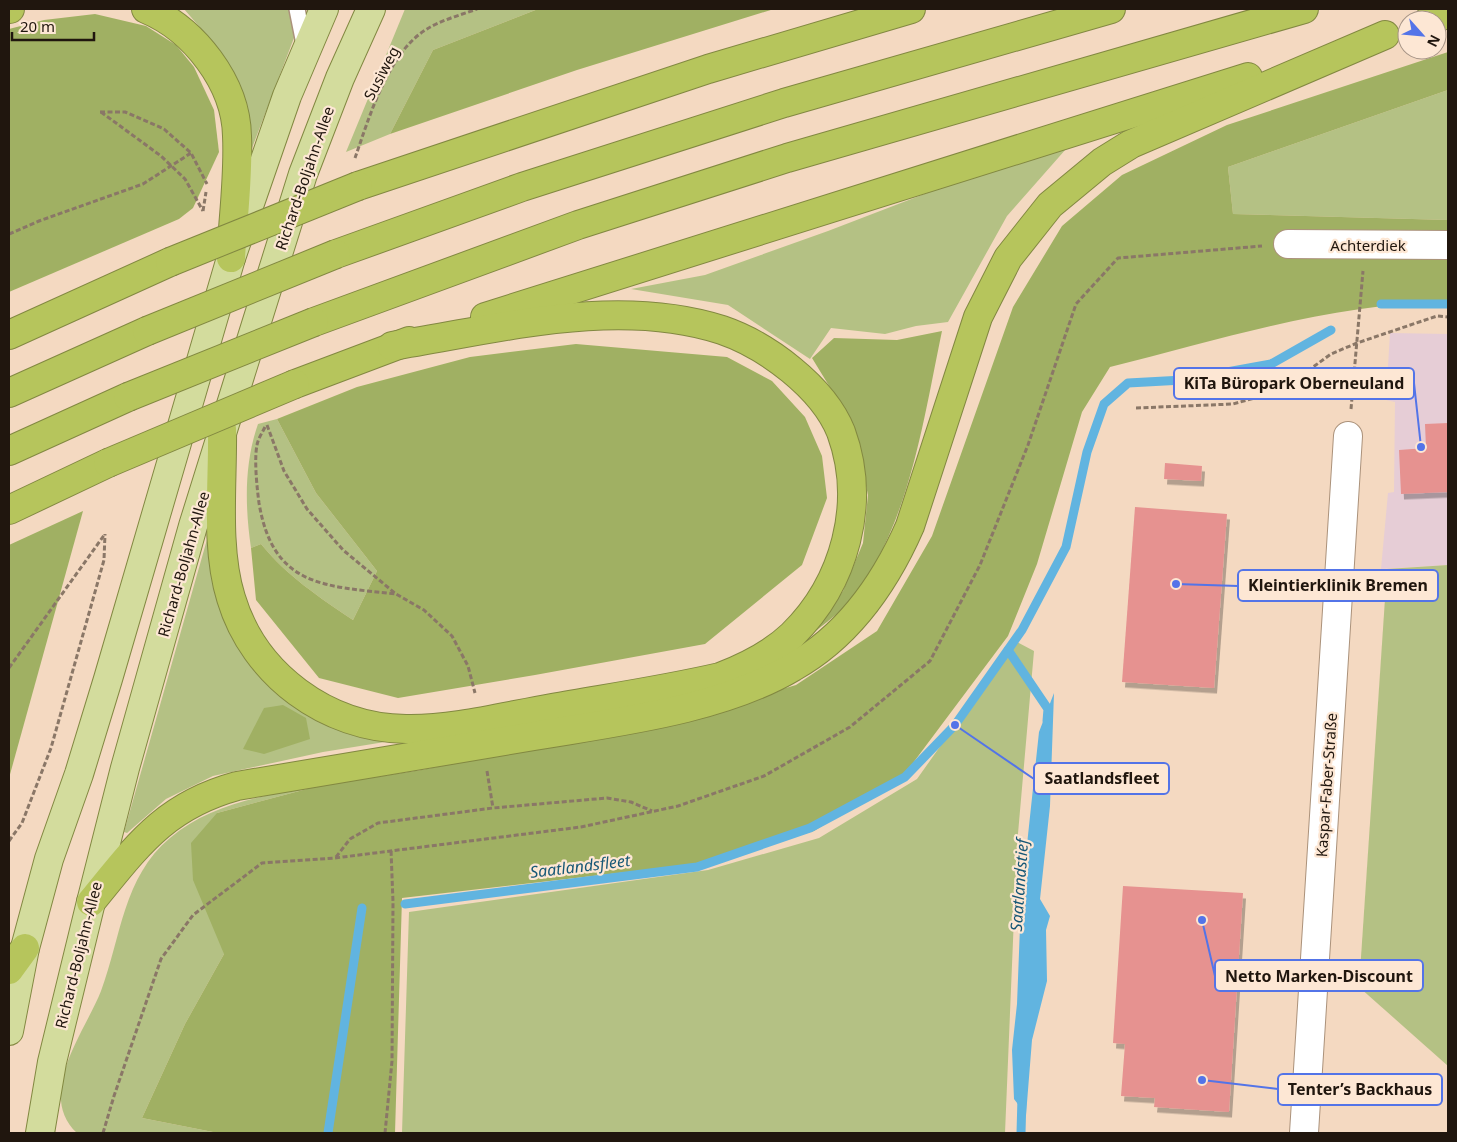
<svg xmlns="http://www.w3.org/2000/svg" width="1457" height="1142" viewBox="0 0 1457 1142" font-family="'Noto Sans',sans-serif">
<defs>
<filter id="shadow"><feDropShadow dx="3" dy="5.5" stdDeviation="0" flood-color="#0004"/></filter>
</defs>
<rect width="100%" height="100%" fill="#f4d9c1"/>
<path fill="#e6cdd6" d="M 1390,333 L 1448,334 L 1448,565 L 1381,569 L 1388,493 L 1394,492 L 1395,402 L 1386,400 Z"/>
<g fill="#b4c184">
<path d="M 184,9 L 305,9 L 252,148 L 247,147 L 228,71 L 209,38 Z"/>
<path d="M 405,9 L 538,9 L 433,50 L 390,134 L 346,152 Z"/>
<path d="M 1448,90 L 1448,220 L 1233,214 L 1228,167 Z"/>
<path d="M 1066,149 L 1007,216 L 948,322 L 916,326 L 885,334 L 831,328 L 810,359 L 728,305 L 631,289 L 705,275 L 828,231 L 953,183 Z"/>
<path d="M 277,419 L 316,493 L 377,571 L 353,620 C 319,597 287,576 261,544 L 251,548 C 245,507 244,464 258,424 Z"/>
<path d="M 208,536 L 261,674 L 391,741 L 323,752 L 213,776 L 166,799 L 127,833 L 124,832 Z"/>
<path d="M 1448,565 L 1448,1066 L 1359,987 L 1387,569 Z"/>
<path d="M 1015,641 L 1034,651 L 1017,845 L 1005,1133 L 402,1133 L 409,912 L 708,870 L 819,838 L 917,779 Z"/>
<path d="M 318,786 L 217,813 L 224,954 L 185,1024 L 142,1118 L 218,1133 L 77,1133 C 35,1094 86,1030 101,991 C 121,938 123,877 170,838 C 211,803 266,795 318,786 Z"/>
</g>
<g fill="#a0b063">
<path d="M 538,9 L 774,9 L 577,70 L 390,134 L 433,50 Z"/>
<path d="M 95,14 L 146,26 L 176,45 L 194,67 L 214,110 L 219,152 L 193,208 L 179,219 L 9,292 L 9,29 L 44,20 Z"/>
<path d="M 1448,52 L 1448,90 L 1228,167 L 1233,214 L 1448,220 L 1448,302 C 1334,303 1221,339 1110,367 L 1082,412 L 1037,564 L 1008,636 L 904,775 L 814,831 L 706,863 L 402,898 L 395,1133 L 218,1133 L 142,1118 L 185,1024 L 224,954 L 193,880 L 191,843 L 217,813 L 318,786 L 421,770 L 662,724 L 796,685 L 877,631 L 932,536 L 1013,307 L 1062,226 L 1122,175 L 1227,125 Z"/>
<path d="M 942,331 C 923,421 908,538 843,608 C 833,618 821,626 811,635 L 843,591 L 863,543 L 868,495 L 853,425 L 812,358 L 834,338 L 897,340 Z"/>
<path d="M 576,344 L 727,357 L 772,381 L 805,417 L 822,456 L 827,498 L 802,565 L 705,644 L 535,675 L 398,698 L 319,678 L 256,600 L 251,548 L 261,544 C 287,576 319,597 353,620 L 377,571 L 316,493 L 277,419 L 357,387 L 470,357 Z"/>
<path d="M 83,511 L 9,778 L 9,545 Z"/>
<path d="M 283,705 L 306,718 L 310,739 L 264,754 L 243,749 L 264,708 Z"/>
</g>
<path fill="#61b4e0" d="M 1054,693 L 1050,806 L 1040,899 L 1050,916 L 1046,930 L 1047,981 L 1032,1040 L 1026,1115 L 1014,1099 L 1012,1050 L 1017,1004 L 1021,901 L 1039,732 Z"/>
<g fill="none" stroke-linecap="round" stroke-linejoin="round">
<g stroke="#61b4e0" stroke-width="9">
<path d="M 1381,304 L 1448,304"/>
<path d="M 1008,650 L 1048,709 L 1047,721"/>
<path d="M 405,904 L 697,867 L 810,828 L 905,777 L 955,725 L 1022,630 L 1066,547 L 1087,452 L 1104,404 L 1128,383 L 1183,380 L 1271,364 L 1331,330"/>
<path d="M 328,1133 L 362,908"/>
<path d="M 1021,1133 L 1022,1097"/>
</g>
</g>
<g fill="#e69290" filter="url(#shadow)">
<path d="M 1448,423 L 1448,492 L 1401,494 L 1399,450 L 1426,448 L 1425,424 Z"/>
<path d="M 1165,463 L 1202,466 L 1201,481 L 1164,479 Z"/>
<path d="M 1135,507 L 1227,514 L 1214,688 L 1122,682 Z"/>
<path d="M 1123,886 L 1243,893 L 1229,1112 L 1154,1107 L 1155,1098 L 1121,1096 L 1125,1044 L 1113,1043 Z"/>
</g>
<g fill="none" stroke-linecap="round" stroke-linejoin="round">
<g stroke="#ab927b" stroke-width="18">
<path id="lane" d="M 297,9 L 305,49"/>
</g>
<g stroke="#ab927b" stroke-width="30">
<g id="street">
<path d="M 1288,244 L 1448,245"/>
<path d="M 1304,1133 L 1348,436"/>
</g>
</g>
<g stroke="#828841" stroke-width="30">
<g id="primary">
<path d="M 9,1031 L 25,948 L 49,859 L 79,774 L 108,679 L 231,258 L 287,96 L 324,9"/>
<path d="M 40,1133 L 52,1062 L 91,902 L 125,768 L 193,526 L 303,174 L 340,78 L 371,9"/>
</g>
</g>
<g stroke="#828841" stroke-width="30">
<g id="highway">
<path d="M 9,9 L 10,9"/>
<path d="M 146,9 C 194,29 236,83 237,136 C 239,176 233,218 231,258"/>
<path d="M 1429,20 L 1448,14"/>
<path d="M 358,186 L 708,69 L 911,9"/>
<path d="M 336,254 L 522,187 L 784,103 L 1111,9"/>
<path d="M 485,317 L 1248,77"/>
<path d="M 314,322 L 578,225 L 787,158 L 1304,9"/>
<path d="M 9,335 L 170,262"/>
<path d="M 295,384 L 409,341"/>
<path d="M 9,393 L 147,331"/>
<path d="M 222,429 C 223,482 215,547 231,598 C 254,675 327,728 406,729 C 453,730 506,716 552,708 C 608,698 664,690 720,677 C 746,667 771,655 792,635 C 845,583 867,503 841,432 C 823,387 766,345 722,330 C 616,296 499,329 392,346"/>
<path d="M 9,451 L 128,397"/>
<path d="M 9,510 L 108,463"/>
<path d="M 91,902 C 137,846 164,806 237,786 C 336,769 435,753 534,736 C 616,722 721,710 793,667 C 848,636 885,583 910,526 L 978,317 L 1008,258 L 1050,205 L 1102,162 L 1131,144 L 1385,35"/>
<path d="M 9,970 L 25,948"/>
</g>
</g>
<g stroke="#8a7767" stroke-width="3" stroke-dasharray="5 2.5" stroke-linecap="butt">
<path d="M 100,112 L 125,112 L 164,129 L 191,153 L 207,184"/>
<path d="M 101,112 L 161,156 L 185,179 L 203,211"/>
<path d="M 355,158 C 369,118 388,52 427,29 C 441,20 461,15 477,9"/>
<path d="M 203,211 L 206,192"/>
<path d="M 9,234 L 39,221 L 143,184 L 191,153"/>
<path d="M 1136,408 L 1233,404 L 1280,391 L 1331,354 L 1357,343 L 1437,316 L 1448,317"/>
<path d="M 1351,409 L 1363,271"/>
<path d="M 267,425 L 284,471 L 307,509 L 343,550 L 396,594 L 424,610 L 452,636 L 468,666 L 475,693"/>
<path d="M 265,427 C 262,433 258,439 257,445 C 254,460 257,488 259,503 C 273,587 324,586 396,594"/>
<path d="M 9,668 L 105,534"/>
<path d="M 487,771 L 493,808"/>
<path d="M 9,841 L 22,823 L 51,748 L 104,560 L 105,534"/>
<path d="M 336,857 L 350,839 L 378,823 L 493,808 L 607,798 L 631,802 L 652,811"/>
<path d="M 103,1133 L 114,1096 L 161,959 L 193,915 L 262,863 L 335,858 L 581,827 L 678,806 L 764,776 L 850,727 L 930,661 L 980,565 L 1028,445 L 1076,304 L 1118,258 L 1262,246"/>
<path d="M 385,1133 L 392,1061 L 393,902 L 391,850"/>
</g>
<use href="#lane" stroke="#fff" stroke-width="15"/>
<use href="#street" stroke="#fff" stroke-width="28"/>
<use href="#primary" stroke="#d3dc9d" stroke-width="28"/>
<use href="#highway" stroke="#b6c55c" stroke-width="28"/>
<g stroke="#828841" stroke-width="30" stroke-linecap="butt">
<g id="highway-bridge">
<path d="M 170,262 L 358,186"/>
<path d="M 147,331 L 336,254"/>
<path d="M 128,397 L 314,322"/>
<path d="M 108,463 L 295,384"/>
</g>
</g>
<use href="#highway-bridge" stroke="#b6c55c" stroke-width="28"/>
</g>
<g text-anchor="middle" dominant-baseline="central" stroke-width="4.5" stroke-linejoin="round" paint-order="stroke">
<g font-size="15" fill="#20160e" stroke="#fde7d4">
<text transform="translate(381 73) rotate(-62)">Susiweg</text>
<text transform="translate(304 178) rotate(-71)">Richard-Boljahn-Allee</text>
<text x="1368" y="245">Achterdiek</text>
<text transform="translate(183 564) rotate(-74)">Richard-Boljahn-Allee</text>
<text transform="translate(1326 785) rotate(-86)">Kaspar-Faber-Straße</text>
<text transform="translate(78 955) rotate(-76)">Richard-Boljahn-Allee</text>
</g>
<g font-size="16" font-style="italic" fill="#165776" stroke="#fde7d4">
<text transform="translate(580 866) rotate(-7)">Saatlandsfleet</text>
<text transform="translate(1019 885) rotate(-86)">Saatlandstief</text>
</g>
</g>
<path fill="none" stroke="#5374e8" stroke-width="2" d="M1421 447L1414 383M1176 584L1238 586M955 725L1034 779M1202 920L1215 976M1202 1080L1278 1089"/>
<g fill="#5374e8" stroke="#fde7d4" stroke-width="2">
<circle cx="1421" cy="447" r="5"/>
<circle cx="1176" cy="584" r="5"/>
<circle cx="955" cy="725" r="5"/>
<circle cx="1202" cy="920" r="5"/>
<circle cx="1202" cy="1080" r="5"/>
</g>
<g fill="#fde7d4" stroke="#5374e8" stroke-width="2">
<rect x="1174" y="368" width="240" height="31" rx="5"/>
<rect x="1238" y="570" width="200" height="31" rx="5"/>
<rect x="1034" y="763" width="135" height="31" rx="5"/>
<rect x="1215" y="960" width="208" height="31" rx="5"/>
<rect x="1278" y="1074" width="164" height="31" rx="5"/>
</g>
<g font-size="16" text-anchor="middle" font-weight="bold" fill="#20160e">
<text x="1294" y="389">KiTa Büropark Oberneuland</text>
<text x="1338" y="591">Kleintierklinik Bremen</text>
<text x="1102" y="784">Saatlandsfleet</text>
<text x="1319" y="982">Netto Marken-Discount</text>
<text x="1360" y="1095">Tenter’s Backhaus</text>
</g>
<rect width="1457" height="1142" fill="none" stroke="#20160e" stroke-width="20"/>
<g transform="translate(1422 35) rotate(117)"><circle r="24" fill="#fde7d4" stroke="#a59385"/>
<path d="M0-4L9 19L0 12L-9 19Z" fill="#5374e8"/>
<text y="-8" font-size="14" font-weight="bold" text-anchor="middle" fill="#20160e">N</text>
</g>
<path d="M12 32v8h82v-8" fill="none" stroke="#20160e" stroke-width="2.5"/>
<text x="20" y="32" font-size="15" fill="#20160e" stroke="#fde7d4" stroke-width="4" paint-order="stroke">20 m</text>
</svg>
